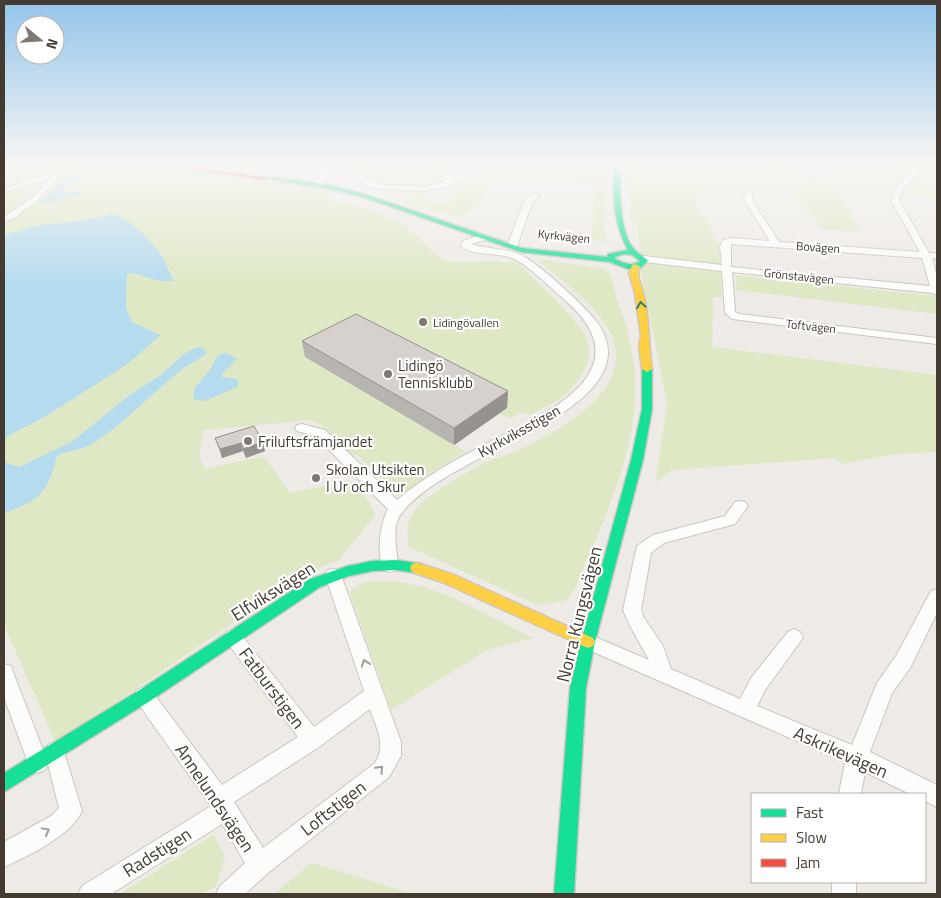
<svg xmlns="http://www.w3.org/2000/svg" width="941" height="898" viewBox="0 0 941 898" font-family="'Titillium Web',sans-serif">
<rect width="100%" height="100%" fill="#eeeae6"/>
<g fill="#dee8c4">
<path d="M 4,163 L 91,163 L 4,189 Z"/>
<path d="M 101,163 L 144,163 L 334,191 L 324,199 C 353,204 384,211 408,229 C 422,239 432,253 447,261 L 517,262 C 530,275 544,289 558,303 C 588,333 604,353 569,391 C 560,401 542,408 530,415 L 519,412 L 512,418 L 499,414 L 455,445 L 465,452 L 428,475 L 411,490 L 393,492 L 358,455 L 346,454 C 329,434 321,414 292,422 L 203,430 L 199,458 L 205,469 L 264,456 L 290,493 L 350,481 L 368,500 L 375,515 L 339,560 L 307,573 L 56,743 L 4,625 L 4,438 L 46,416 L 126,365 L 161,335 L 132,322 L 126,308 L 127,273 C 142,272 156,282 174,281 C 168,273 166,264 161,255 C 154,242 132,225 120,216 L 95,217 L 86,220 L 33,226 L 21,231 L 4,234 L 4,222 L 14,219 L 4,216 L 4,192 Z"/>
<path d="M 168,163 L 250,163 L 245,164 L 247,170 L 228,172 Z"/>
<path d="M 323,163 L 346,166 L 353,163 L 434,163 L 442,177 L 443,183 L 434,186 L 420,187 L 394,186 L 373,183 L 351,171 L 328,169 Z"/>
<path d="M 544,163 L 607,163 L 609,175 L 603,181 L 487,183 L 490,185 L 480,204 L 459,217 L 400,202 L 410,199 L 414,190 L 423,190 L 429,202 L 450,202 L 460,182 L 480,168 L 544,165 Z"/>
<path d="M 633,163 L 732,163 L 753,171 L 778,174 L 788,170 L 813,177 L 871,163 L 898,163 L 908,171 L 903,178 L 887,188 L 887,192 L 839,190 L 860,231 L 823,230 L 791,192 L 748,190 L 694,193 L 697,200 L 694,212 L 706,219 L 713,239 L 719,243 L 722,297 L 713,297 L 712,347 L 937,375 L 937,452 L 896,454 L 842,464 L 835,458 L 672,470 L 656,482 L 667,403 L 641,273 L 642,267 L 647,265 L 645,256 L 641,253 L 636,222 L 631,221 L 627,172 L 641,177 L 634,171 Z"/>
<path d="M 914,163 L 937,163 L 937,198 L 899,195 L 904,188 L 917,182 L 920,170 L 926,170 Z"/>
<path d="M 594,187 L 608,187 L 603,224 L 607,242 L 592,240 Z"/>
<path d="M 536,259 L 602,268 L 611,274 C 613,293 621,308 626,326 C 629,336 631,348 633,359 C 645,439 605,515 576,586 L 567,600 L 538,605 L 409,547 C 409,540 406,527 409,521 C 412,515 417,506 422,503 C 437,491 469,470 486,462 C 498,457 510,454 522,449 C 567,426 645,384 605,324 C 588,298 560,279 536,259 Z"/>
<path d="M 735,275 L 935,296 L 937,302 L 937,314 L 737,290 Z"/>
<path d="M 394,581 L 424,587 L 454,598 L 533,638 L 487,650 L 391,710 L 350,594 C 357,578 380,582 394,581 Z"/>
<path d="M 213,835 L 225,856 L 216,886 L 201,894 L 120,894 Z"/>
<path d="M 312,863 L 413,894 L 273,894 Z"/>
</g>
<g fill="#b4dbee">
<path d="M 73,175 L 80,176 L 81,180 L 68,184 L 61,189 L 67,192 L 86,192 L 42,205 L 40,203 L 57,185 Z"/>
<path d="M 112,214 C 130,218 149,239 160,253 C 165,260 169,273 174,281 L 159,281 L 133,273 L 127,274 L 126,308 L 132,322 L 161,335 L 126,365 L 46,416 L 8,436 L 4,443 L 4,455 L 4,234 L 21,231 L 33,226 L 86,220 Z"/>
<path d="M 197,347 L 203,348 L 207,353 C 200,359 192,362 184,368 C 152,392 125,424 90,445 C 80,451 68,449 57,456 C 47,493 41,500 4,513 L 4,456 L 6,463 L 20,467 L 73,441 L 131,394 L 161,375 L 184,354 Z"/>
<path d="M 227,353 L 237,359 L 221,375 L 222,377 L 237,379 L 239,382 L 237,387 L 205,401 L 193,399 L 195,388 L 212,367 L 216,358 L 221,354 Z"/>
</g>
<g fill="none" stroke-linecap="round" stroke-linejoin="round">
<g stroke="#cac6c2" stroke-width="2">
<g id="street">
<path d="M 88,163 L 98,163 L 61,175 L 37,201 L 14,218 L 4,222 L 4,217 L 32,198 L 51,178 L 4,192 L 4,188 Z"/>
<path d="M 311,163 L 319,163 L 329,171 L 352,170 L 375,183 L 384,185 L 425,187 L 446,181 L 434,163 L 440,163 L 451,178 L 480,163 L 488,163 L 447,187 L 425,191 L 384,189 L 370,187 L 348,174 L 330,175 C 327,181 321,188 313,187 L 313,183 L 323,173 Z"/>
<path d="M 798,163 L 808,163 L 775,173 L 771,171 Z"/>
<path d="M 904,163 L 911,163 L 920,170 C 914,182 901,186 899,200 L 929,253 L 937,253 L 937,259 L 932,258 L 937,276 L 937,295 L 932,293 L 732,272 L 735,312 L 739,314 L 937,338 L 937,344 L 732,319 L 725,313 L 722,271 L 644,262 L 639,259 L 644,256 L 722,265 L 720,247 L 723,240 L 731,238 L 770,241 L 744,200 L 745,193 L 749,191 L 753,193 L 752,200 L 779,242 L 920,252 L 891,200 L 895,189 L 912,170 ZM 731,244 L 922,258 L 930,286 L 731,267 Z"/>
<path d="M 533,194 L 540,196 L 532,203 L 517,246 L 515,248 L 509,248 L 507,246 L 524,202 Z"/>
<path d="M 482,235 L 486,238 L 485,240 L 471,244 C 486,249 503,248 519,254 C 535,260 585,306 596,321 C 645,385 531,431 488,454 C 462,468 419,489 401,514 C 391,528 397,550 398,566 L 396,570 L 390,572 L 384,570 C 376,555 380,524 388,509 L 315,436 L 297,431 L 295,428 L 297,425 L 302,424 L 325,430 L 397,500 C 422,479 451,462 480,447 C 534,419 648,375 568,303 C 554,291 528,264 512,258 C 497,252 474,257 461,246 L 463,241 Z"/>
<path d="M 740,501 L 745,502 L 748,506 L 735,524 L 664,543 L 651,553 L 641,610 L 644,618 L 663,646 L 671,669 L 740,699 L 751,678 L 788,632 L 794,629 L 800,632 L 803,637 L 800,642 L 765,690 L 757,706 L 852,745 L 877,683 L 896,656 L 931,591 L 937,589 L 937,613 L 910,668 L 892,693 L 870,752 L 937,785 L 937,807 L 925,801 L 925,794 L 910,794 L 865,772 L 861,794 L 839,794 L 845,762 L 582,647 L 579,642 L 582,637 L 588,634 L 649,660 L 630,626 L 623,610 L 637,546 L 653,535 L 725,516 L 735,502 Z"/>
<path d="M 333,569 L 339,570 L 341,575 L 401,742 L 401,756 L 389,777 L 268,873 L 245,894 L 216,894 L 220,886 L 245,863 L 222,824 L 111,894 L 78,894 L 82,886 L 211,806 L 137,702 L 134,696 L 137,690 L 144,687 L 151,690 L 222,785 L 298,737 L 227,642 L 224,637 L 227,632 L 233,629 L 239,632 L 314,727 L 364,691 L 325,575 L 327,570 ZM 370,709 C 376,728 387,744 375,763 L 263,848 L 234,802 L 319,747 Z"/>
<path d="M 4,664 L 11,666 L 13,672 L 45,755 L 48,745 L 55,742 L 62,745 L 82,811 C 73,834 27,857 4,867 L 4,842 L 51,816 L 59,808 L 48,764 L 45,770 L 38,773 L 31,770 L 28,763 L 4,697 Z"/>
<rect x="832" y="882" width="24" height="12"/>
</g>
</g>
<g stroke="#cfc8be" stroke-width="3">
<g id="fast">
<path d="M 615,163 L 621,163 C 619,183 619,237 636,251 C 640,255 644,256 648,261 L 640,268 L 628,269 L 610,262 L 521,252 L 360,196 L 329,189 L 262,178 L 265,176 L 329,185 L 364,194 L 522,248 L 607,257 L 608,254 L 628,250 C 613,223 612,193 615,163 ZM 624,254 L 632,255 L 640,261 C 631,267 624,263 615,259 L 615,257 Z"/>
<path d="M 647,366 L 652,369 L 652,409 L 643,460 L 595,642 L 586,688 L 574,894 L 554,894 L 570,688 L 581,642 L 631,460 L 642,409 L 642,369 Z"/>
<path d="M 396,560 L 422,564 L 424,568 L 422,572 L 417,573 L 396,570 L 372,571 L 349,576 L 320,587 L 150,701 L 4,792 L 4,773 L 138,691 L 310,579 L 348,566 L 372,561 Z"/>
</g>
</g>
<g stroke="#cfc8be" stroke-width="3">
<g id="slow">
<path d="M 633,264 L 640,266 C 636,276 640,282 643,292 C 650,318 648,343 652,369 L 647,372 L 642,369 L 639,345 L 641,336 L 635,293 L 629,273 Z"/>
<path d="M 417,563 L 452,574 L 593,638 L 595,642 L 593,646 L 588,648 L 583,646 L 442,582 L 412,572 L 410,568 L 412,564 Z"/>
</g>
</g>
<g stroke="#cfc8be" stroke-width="3">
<path id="jam" d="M 150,163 L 163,163 L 268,178 L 265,180 Z"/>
</g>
<use href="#street" fill="#fcfcfb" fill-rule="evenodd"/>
<use href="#fast" fill="#16e098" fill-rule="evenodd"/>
<use href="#slow" fill="#ffcf43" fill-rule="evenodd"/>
<use href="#jam" fill="#f24e42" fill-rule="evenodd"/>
</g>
<g fill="#b8b4b0">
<path d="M 302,341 L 508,391 L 507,408 L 454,445 L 305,357 Z"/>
<path d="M 254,426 L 265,451 L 246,458 L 243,451 L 222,458 L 218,447 L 215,438 Z"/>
</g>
<g fill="#969290">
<path d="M 508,391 L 507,408 L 454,445 L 454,428 Z"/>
<path d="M 263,442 L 265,451 L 246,458 L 243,449 Z"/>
<path d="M 241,443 L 243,451 L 222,458 L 220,449 Z"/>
</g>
<g fill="#d6d1cd" stroke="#969290">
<path d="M 356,314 L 508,391 L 454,428 L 302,341 Z"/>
<path d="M 254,426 L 263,442 L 243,449 L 241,443 L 220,449 L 215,438 Z"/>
</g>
<defs><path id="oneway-chevron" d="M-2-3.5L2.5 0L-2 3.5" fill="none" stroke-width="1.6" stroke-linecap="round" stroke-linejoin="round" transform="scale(1.25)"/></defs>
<use stroke="#2f8560" href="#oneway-chevron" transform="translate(641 305) rotate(-99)"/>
<g stroke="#a09c96">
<use href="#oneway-chevron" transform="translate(365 663) rotate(-110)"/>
<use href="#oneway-chevron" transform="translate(380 769) rotate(-47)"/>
<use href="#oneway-chevron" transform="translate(46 831) rotate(-29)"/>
</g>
<linearGradient id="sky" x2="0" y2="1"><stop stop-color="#93c4ea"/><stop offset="0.57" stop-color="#f7f6f4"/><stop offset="1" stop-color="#f7f6f4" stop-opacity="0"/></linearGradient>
<rect width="941" height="288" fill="url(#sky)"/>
<g fill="#7f7871" stroke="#fff" stroke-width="2">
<circle cx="423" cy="322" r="5"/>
<circle cx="388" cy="374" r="5"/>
<circle cx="248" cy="441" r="5"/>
<circle cx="316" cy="478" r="5"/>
</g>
<g text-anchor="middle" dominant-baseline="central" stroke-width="4.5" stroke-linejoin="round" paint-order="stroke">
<g font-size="12" fill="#433b32" stroke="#fff">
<text transform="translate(564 236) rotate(6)">Kyrkvägen</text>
<text transform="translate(818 247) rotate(4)">Bovägen</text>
<text transform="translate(799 276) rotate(6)">Grönstavägen</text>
<text transform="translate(811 326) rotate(6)">Toftvägen</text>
</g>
<g font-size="12" fill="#433b32" stroke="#fff" text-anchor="start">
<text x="433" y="322">Lidingövallen</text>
</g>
<g font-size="15" fill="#433b32" stroke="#fff" text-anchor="start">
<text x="398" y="365">Lidingö<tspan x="398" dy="17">Tennisklubb</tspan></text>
<text x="258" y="441">Friluftsfrämjandet</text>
<text x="326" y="469">Skolan Utsikten<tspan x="326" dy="17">I Ur och Skur</tspan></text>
</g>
<g font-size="15" fill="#433b32" stroke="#fff">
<text transform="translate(519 431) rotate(-29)">Kyrkviksstigen</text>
</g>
<g font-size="18" fill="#433b32" stroke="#fff">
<text transform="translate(273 591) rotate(-32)">Elfviksvägen</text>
<text transform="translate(579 614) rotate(-76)">Norra Kungsvägen</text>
<text transform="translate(272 688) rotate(53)">Fatburstigen</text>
<text transform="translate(841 752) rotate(24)">Askrikevägen</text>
<text transform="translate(215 798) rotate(56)">Annelundsvägen</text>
<text transform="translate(333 808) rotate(-38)">Loftstigen</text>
<text transform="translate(157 852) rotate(-32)">Radstigen</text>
</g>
</g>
<rect width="941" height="898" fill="none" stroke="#433b32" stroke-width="10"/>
<rect x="751" y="793" width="175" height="90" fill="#ffffff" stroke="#b4b1ad"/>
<rect x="761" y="809" width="25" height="8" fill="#16e098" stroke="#b4b1ad"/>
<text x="796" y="818" font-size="15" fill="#433b32">Fast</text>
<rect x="761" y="834" width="25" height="8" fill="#ffcf43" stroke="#b4b1ad"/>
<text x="796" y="843" font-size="15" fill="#433b32">Slow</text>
<rect x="761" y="859" width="25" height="8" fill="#f24e42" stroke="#b4b1ad"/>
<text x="796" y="868" font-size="15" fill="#433b32">Jam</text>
<g transform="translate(40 40) rotate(108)"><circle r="24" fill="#ffffff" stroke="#b4b1ad"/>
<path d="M0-4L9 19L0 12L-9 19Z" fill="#7f7871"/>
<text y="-8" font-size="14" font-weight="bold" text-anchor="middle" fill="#433b32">N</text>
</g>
</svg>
